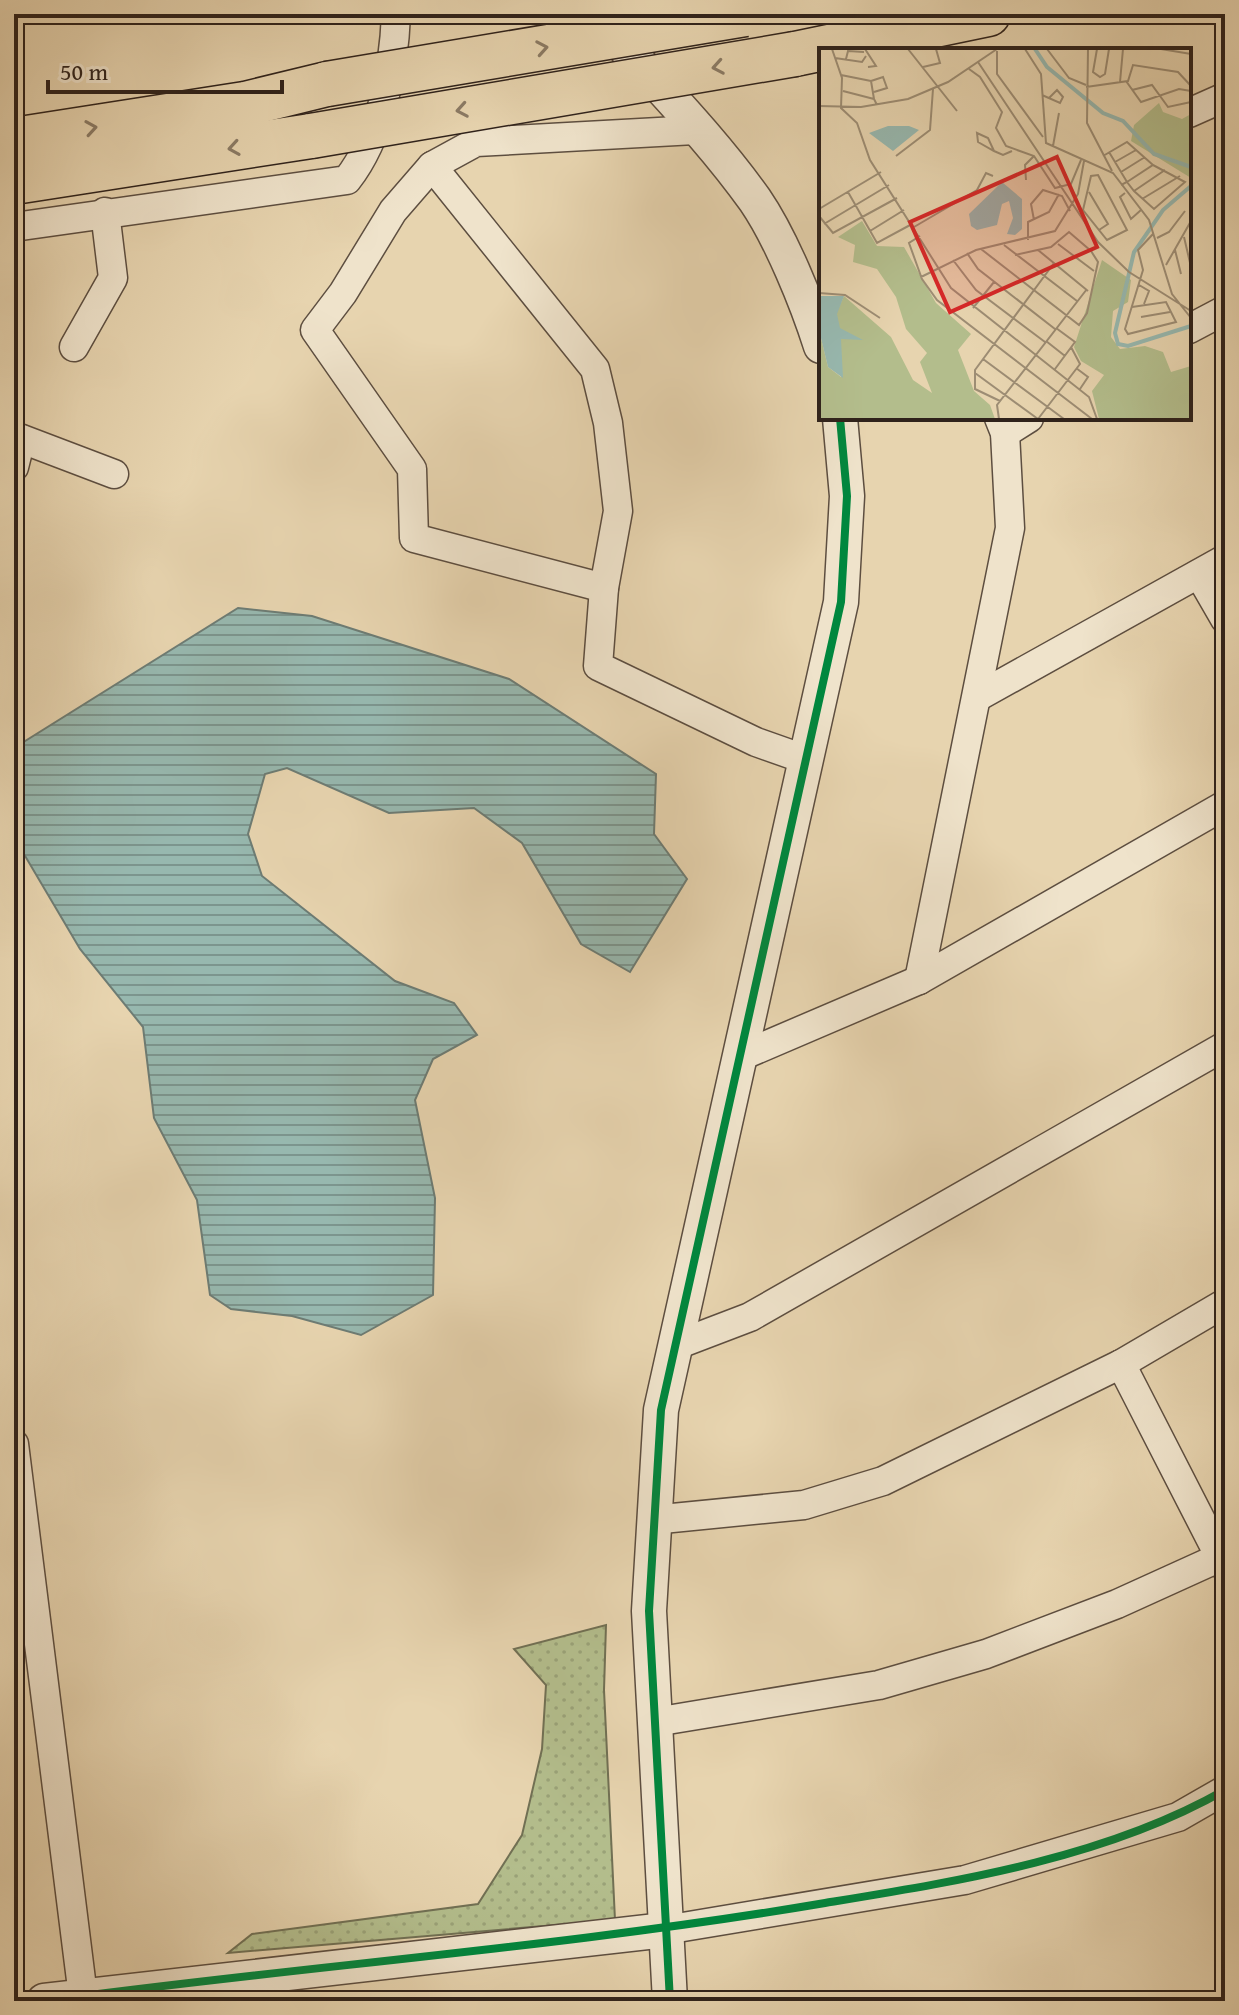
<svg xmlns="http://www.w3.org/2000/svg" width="1239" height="2015" viewBox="0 0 1239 2015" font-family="'Gentium Book Plus',serif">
<defs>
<pattern id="green-dots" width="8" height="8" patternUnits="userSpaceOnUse" patternTransform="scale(2)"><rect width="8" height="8" fill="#b3bd8c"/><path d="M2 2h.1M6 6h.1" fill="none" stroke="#9aa278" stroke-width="1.8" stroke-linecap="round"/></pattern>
<pattern id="water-rules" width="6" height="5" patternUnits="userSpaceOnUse" patternTransform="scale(2)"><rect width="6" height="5" fill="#97b8af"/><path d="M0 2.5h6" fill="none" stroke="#7c958e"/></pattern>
</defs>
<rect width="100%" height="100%" fill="#e7d4af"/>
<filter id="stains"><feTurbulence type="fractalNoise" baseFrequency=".0025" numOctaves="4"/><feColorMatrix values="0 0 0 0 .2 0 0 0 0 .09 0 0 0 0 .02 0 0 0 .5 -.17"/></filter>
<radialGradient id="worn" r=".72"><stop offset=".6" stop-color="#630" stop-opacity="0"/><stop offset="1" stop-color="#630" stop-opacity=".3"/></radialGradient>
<path fill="url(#green-dots)" stroke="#717054" stroke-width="2" d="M 606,1625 L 604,1690 L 615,1920 L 228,1953 L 252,1934 L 478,1904 L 522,1835 L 542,1749 L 546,1685 L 514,1649 Z"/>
<path fill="url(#water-rules)" stroke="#6d7c74" stroke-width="2" d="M 238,608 L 312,616 L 509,679 L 656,774 L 654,834 L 687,879 L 630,972 L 581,944 L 522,843 L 474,808 L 389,813 L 287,768 L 265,774 L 248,834 L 262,876 L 395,981 L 454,1003 L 477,1035 L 433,1059 L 415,1100 L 435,1198 L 433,1295 L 361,1335 L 292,1316 L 231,1309 L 210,1295 L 197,1200 L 154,1118 L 143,1027 L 80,949 L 18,844 L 14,748 Z"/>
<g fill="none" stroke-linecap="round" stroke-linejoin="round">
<g stroke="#5d4e40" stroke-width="31">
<g id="minor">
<path d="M 1189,113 L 1225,97"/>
<path d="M 432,166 L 595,369 L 608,423 L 618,511 L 604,588 L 598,666 L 756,742 L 807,760"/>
<path d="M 14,227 L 347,180 C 381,137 394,68 396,14"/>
<path d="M 1189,329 L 1225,310"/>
<path d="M 74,347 L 113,278 L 105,212"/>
<path d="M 1005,433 L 1029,418"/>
<path d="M 14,436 L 114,474"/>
<path d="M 14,467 L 21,439"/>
<path d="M 1199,574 L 1225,619"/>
<path d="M 604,588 L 414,538 L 412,469 L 315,330 L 343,293 L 393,211 L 432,166 L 476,142 L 695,130"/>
<path d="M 979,696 L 1225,559"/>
<path d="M 919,980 L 1010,528 L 1005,433 L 999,418"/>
<path d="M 739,1057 L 919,980 L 1225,805"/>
<path d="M 674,1346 L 750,1317 L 1225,1046"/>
<path d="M 1121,1364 L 1225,1567"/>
<path d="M 14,1444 L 83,1996"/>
<path d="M 652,1520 L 804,1505 L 883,1481 L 1121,1364 L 1225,1303"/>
<path d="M 655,1722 L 879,1685 L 986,1654 L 1117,1604 L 1225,1555"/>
<path d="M 665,1930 L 965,1880 L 1178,1817 L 1225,1790"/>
</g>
</g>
<g stroke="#5d4e40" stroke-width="37">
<g id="tertiary">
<path d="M 595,14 C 648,75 708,134 755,200 C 781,238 807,302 821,346"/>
<path d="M 44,2001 L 665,1930"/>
<path d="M 670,2001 L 649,1611 L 661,1410 L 841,602 L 847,496 L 840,418"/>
</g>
</g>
<g stroke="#2f221b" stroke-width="47">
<g id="motorway">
<path d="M 795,54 L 988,14"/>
<path d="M 14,140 L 245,104 L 327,84"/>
<path d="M 14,182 L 311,136"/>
</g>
</g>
<use href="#minor" stroke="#efe3cb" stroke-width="28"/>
<use href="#tertiary" stroke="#efe3cb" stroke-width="34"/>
<use href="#motorway" stroke="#e7d4af" stroke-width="44"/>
<g stroke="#2f221b" stroke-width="47" stroke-linecap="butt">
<g id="motorway-bridge">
<path d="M 327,84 L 745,14"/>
<path d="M 311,136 L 795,54"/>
</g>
</g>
<use href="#motorway-bridge" stroke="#e7d4af" stroke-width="44"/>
<g stroke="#efe3cb" stroke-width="13">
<g id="cycleway">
<path d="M 44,2001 C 304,1966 566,1947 825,1903 C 959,1881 1106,1858 1225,1790"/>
<path d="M 670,2001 L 649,1611 L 661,1410 L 841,602 L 847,496 L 840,418"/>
</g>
</g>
<use href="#cycleway" stroke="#00873e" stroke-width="8"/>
</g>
<defs><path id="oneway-chevron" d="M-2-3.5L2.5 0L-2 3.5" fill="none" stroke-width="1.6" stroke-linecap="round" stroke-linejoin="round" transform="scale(2)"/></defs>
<g stroke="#8b7b65">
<use href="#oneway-chevron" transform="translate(542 48) rotate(-10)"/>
<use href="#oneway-chevron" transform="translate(718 67) rotate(170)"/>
<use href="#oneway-chevron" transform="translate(462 110) rotate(170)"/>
<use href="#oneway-chevron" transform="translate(91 128) rotate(-9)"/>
<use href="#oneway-chevron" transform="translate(234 148) rotate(171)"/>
</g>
<g transform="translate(819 48)">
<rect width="372" height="372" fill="#e7d4af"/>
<path d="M 340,55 L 344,64 L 363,71 L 372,66 L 372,130 L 312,93 L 315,77 ZM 43,173 L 58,198 L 85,199 L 117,255 L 152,286 L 139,302 L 155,343 L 171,357 L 176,371 L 0,371 L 0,282 L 9,319 L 22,329 L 17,266 L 25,248 L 72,289 L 94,332 L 113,345 L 101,314 L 108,305 L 87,281 L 77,249 L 58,221 L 34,214 L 36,197 L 19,189 ZM 283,212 L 312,232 L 309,254 L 294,263 L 292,289 L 301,301 L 326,298 L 344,304 L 352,324 L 372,318 L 372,371 L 280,371 L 273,343 L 285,327 L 262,313 L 255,299 Z" fill="#b3bd8c"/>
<path d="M 69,78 L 90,78 L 100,82 L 74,103 L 50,85 ZM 183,134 L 203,151 L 203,181 L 196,187 L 188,186 L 194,170 L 190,153 L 183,156 L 178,177 L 158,182 L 152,178 L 150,166 ZM 0,248 L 25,248 L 18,266 L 21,280 L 44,292 L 22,291 L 24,330 L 9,319 L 0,282 Z" fill="#97b8af"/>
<path fill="none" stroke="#97b8af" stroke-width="4" d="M 216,1 L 228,19 L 284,65 L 304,73 L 335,106 L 372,119M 372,138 L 344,162 L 315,204 L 296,285 L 299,296 L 309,298 L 372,278"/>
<path fill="none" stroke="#9d8d74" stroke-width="2" d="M 13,1 L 23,30 L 22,60 L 38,75 L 51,112 L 132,240 L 270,349 L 278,371M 46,1 L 57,18 L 49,19M 89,1 L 138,63M 206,1 L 222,26 L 227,95 L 294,125 L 330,172 L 353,246 L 372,270M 228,1 L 250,30 L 267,37M 269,1 L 268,75 L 293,123M 278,1 L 274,24 L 281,29 L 286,26 L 290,1M 342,1 L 372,6M 178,3 L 178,26 L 224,89M 16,10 L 43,14 L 47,8M 27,11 L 29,3 L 45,4M 159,14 L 279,194 L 310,224 L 372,263M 104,19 L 121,15 L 117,1M 150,21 L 161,29 L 183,64 L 177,80 L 187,98 L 215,108 L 236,140 L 252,136 L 262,112M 22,27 L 52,33M 307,33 L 322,54 L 360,41 L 372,43M 301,34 L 304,1M 267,39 L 309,33 L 314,17 L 359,24 L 372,38M 313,42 L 333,37 L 349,59 L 372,54M 24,43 L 55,51M 55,44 L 68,40 L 64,29 L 52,33 L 55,51 L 58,57M 223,47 L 241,55 L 244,49 L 238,42 L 230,50M 0,58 L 42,59 L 89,51 L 129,34 L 178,1M 234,98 L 240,65M 175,103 L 169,90 L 158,85 L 159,94 L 175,103 L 184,107 L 193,103M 290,104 L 308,134 L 315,143 L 335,161 L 366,134 L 334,117 L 308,134 L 302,137M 77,108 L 111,82 L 114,41M 284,108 L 308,94 L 334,117M 296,114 L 317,102M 302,124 L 326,109M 279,127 L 308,182 L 288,192 L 264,162 L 272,128 ZM 207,132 L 206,117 L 215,108M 315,143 L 346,122M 29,144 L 58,195 L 93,176M 270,144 L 289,176 L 280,182M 306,145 L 301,149 L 312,171 L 322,162M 323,151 L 361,128M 0,161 L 62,124M 0,168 L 14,185 L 78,150M 215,172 L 212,156 L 224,142 L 243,148 L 251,163M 5,176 L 70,137M 95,179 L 158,142 L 167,125 L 174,128M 51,183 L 85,162M 101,188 L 90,195 L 103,231 L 118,252 L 273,371M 365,189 L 372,219M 338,190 L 350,184 L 366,163M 209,192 L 209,174 L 230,164 L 240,146M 239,196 L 275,223M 185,197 L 258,253M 162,201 L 260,277 L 268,265 L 279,214 L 272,203 L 250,184 L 232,199 L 196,207M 219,202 L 269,243M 356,202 L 362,226M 148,205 L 159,221 L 236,281M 134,212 L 157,242 L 226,294M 347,217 L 372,173M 102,229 L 157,202 L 236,183 L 259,146 L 265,113M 320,237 L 330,243 L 325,256M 0,245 L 26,247 L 61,270M 313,259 L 347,254 L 357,274 L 309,286 L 306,281 L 324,222 L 319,202 L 334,186M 154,260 L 175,234M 322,269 L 351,264M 227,293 L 246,308M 164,311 L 245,371M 257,320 L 269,329 L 261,341M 236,321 L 256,294 L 237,280M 156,325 L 219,371M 181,353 L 156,341 L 156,322 L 235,215M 180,371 L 178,357 L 268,241M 219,371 L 261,316 L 252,299"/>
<path fill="#d62828" fill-opacity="0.15" stroke="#d62828" stroke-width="4" d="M 238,109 L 278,199 L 131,264 L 91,174 Z"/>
<rect width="372" height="372" fill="none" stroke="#2f221b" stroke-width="4"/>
</g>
<rect width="1239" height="2015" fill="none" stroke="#e7d4af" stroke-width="48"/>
<rect x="16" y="16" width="1207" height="1983" fill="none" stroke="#2f221b" stroke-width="4"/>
<rect x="24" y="24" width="1191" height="1967" fill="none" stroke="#2f221b" stroke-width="2"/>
<path d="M48 80v12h234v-12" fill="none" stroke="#2f221b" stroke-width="4"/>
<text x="60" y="80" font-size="24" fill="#2f221b" stroke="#efe3cb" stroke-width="6" paint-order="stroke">50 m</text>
<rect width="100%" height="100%" filter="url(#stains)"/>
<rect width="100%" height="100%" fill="url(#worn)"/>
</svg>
